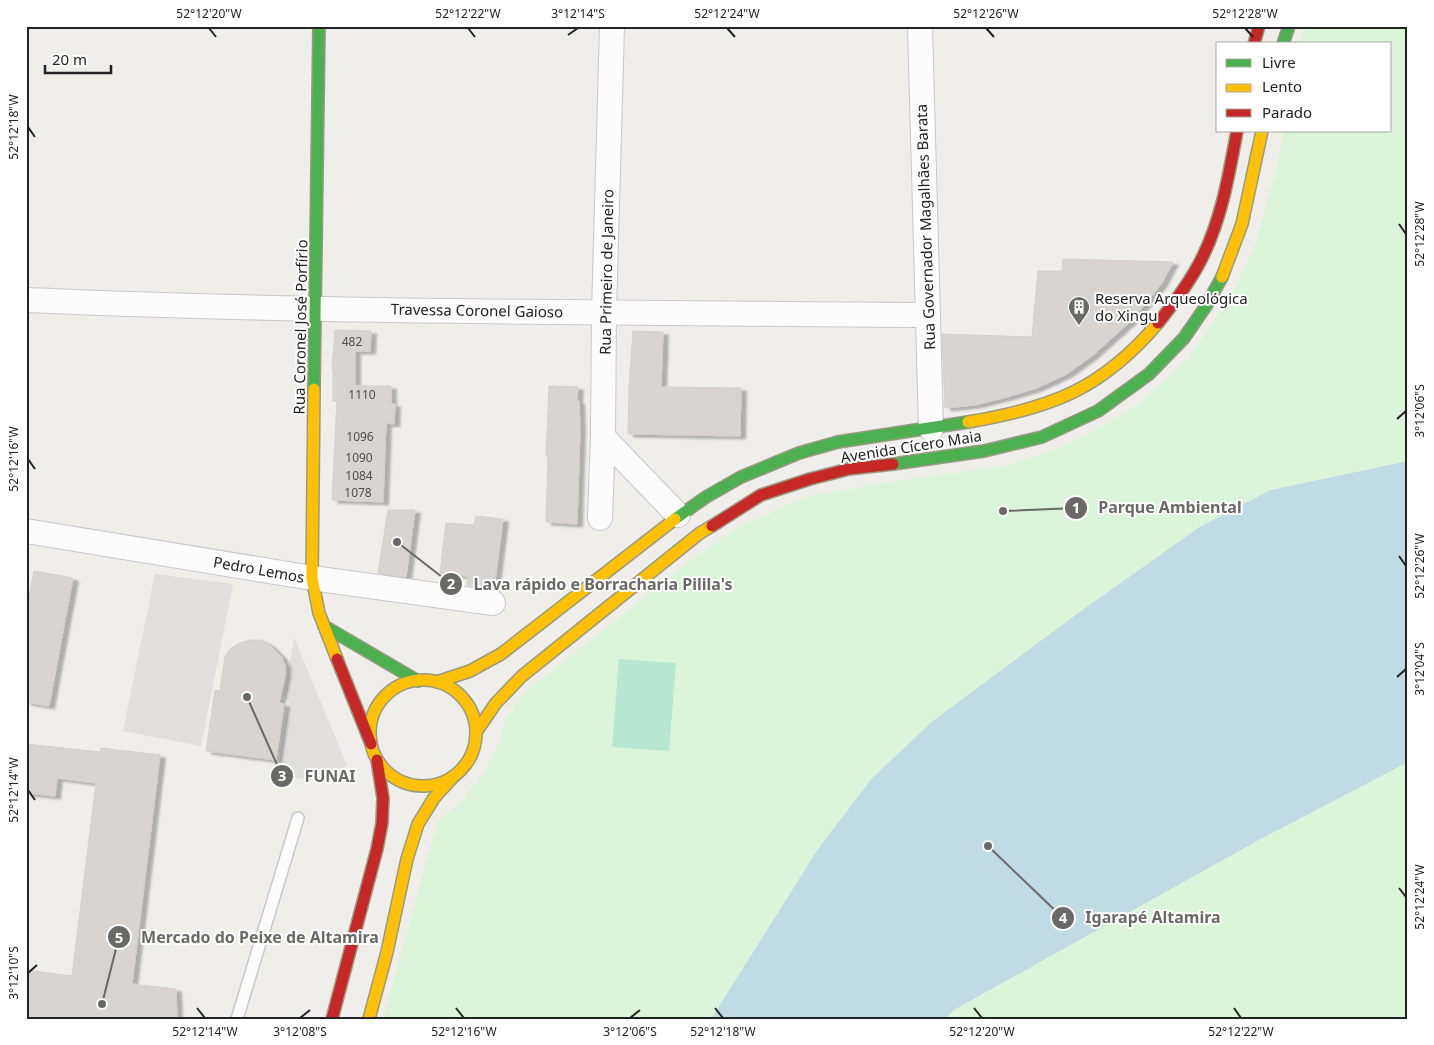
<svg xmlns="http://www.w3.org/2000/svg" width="1434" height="1045" viewBox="0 0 1434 1045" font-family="'Noto Sans',sans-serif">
<defs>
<filter id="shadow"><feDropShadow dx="5.5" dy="3" stdDeviation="1" flood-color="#0004"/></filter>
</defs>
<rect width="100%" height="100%" fill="#f0eeeb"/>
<g fill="#daf5da">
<path d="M 1307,26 L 1408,26 L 1408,461 L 1271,490 L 1201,526 L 1081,611 L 934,720 L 873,777 L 818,849 L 711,1019 L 383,1019 L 437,823 L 464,799 L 484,772 L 497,749 L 506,718 L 526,692 L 697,556 L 742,525 L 809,496 L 907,479 L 1005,466 L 1050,452 L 1094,431 L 1137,406 L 1189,358 L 1235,289 L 1256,243 L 1277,166 L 1284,131 L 1390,131 L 1390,44 L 1301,44 L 1303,34 Z"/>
<path d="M 1408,762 L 1408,1019 L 945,1019 L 954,1010 L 1255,842 Z"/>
</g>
<path fill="#b7e6d2" d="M 619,659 L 676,663 L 669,751 L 612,747 Z"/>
<g fill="#e0dfde">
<path d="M 155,574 L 233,584 L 201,746 L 123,731 Z"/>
<path d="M 294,637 L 347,766 L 312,780 L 277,775 L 289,700 L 284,699 Z"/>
</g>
<path fill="#bfdbe3" d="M 1408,461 L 1408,762 L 1255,842 L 954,1010 L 945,1019 L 711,1019 L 818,849 L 873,777 L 934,720 L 1081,611 L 1201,526 L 1271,490 Z"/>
<g fill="#d7d4d2" stroke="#d3d0cc" filter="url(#shadow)">
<path d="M 1063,259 L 1173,262 L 1162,283 L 1133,319 L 1092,356 L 1067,374 L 1037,388 L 1007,397 L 975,405 L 945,408 L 942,334 L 1032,337 L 1038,271 L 1062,271 Z"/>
<path d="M 335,330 L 371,331 L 370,351 L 355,351 L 355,386 L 391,386 L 391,404 L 395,404 L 394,424 L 386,423 L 383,502 L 332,500 L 337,401 L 333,401 L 333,369 L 332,369 Z"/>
<path d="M 633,331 L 663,332 L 661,387 L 741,388 L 740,436 L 628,434 L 629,387 Z"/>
<path d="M 549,386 L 578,387 L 577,401 L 579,401 L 580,429 L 577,524 L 546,522 L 548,456 L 546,455 Z"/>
<path d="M 388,510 L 415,510 L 406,577 L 378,573 Z"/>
<path d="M 476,516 L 503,519 L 494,589 L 467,585 L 468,576 L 440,573 L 446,523 L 474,525 Z"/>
<path d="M 34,571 L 73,578 L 49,706 L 26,702 L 26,611 Z"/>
<path d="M 250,640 L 261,640 L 269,644 L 281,656 L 285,665 L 285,675 L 279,703 L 284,704 L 276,760 L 206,751 L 215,690 L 220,691 L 225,656 L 231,648 L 240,643 Z"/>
<path d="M 26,744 L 100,752 L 101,748 L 160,755 L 132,984 L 176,989 L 177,1019 L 26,1019 L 26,970 L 72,976 L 96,783 L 57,778 L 55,796 L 26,793 Z"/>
</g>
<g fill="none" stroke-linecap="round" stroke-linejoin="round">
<g stroke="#c9c8c7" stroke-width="14">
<path id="lane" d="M 237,1019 L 298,818"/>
</g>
<g stroke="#c9c8c7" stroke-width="26">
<g id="street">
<path d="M 920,26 L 931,429"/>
<path d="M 26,300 C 326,313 627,312 928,315"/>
<path d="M 603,437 L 678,515"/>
<path d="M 600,518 L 603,437 L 604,312 L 612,26"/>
<path d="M 26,531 L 312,578 L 493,603"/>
</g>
</g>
<g stroke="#999a82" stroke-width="14">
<g id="fast">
<path d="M 1283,44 L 1289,26"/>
<path d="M 314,389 L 319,26"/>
<path d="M 893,464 L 984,451 L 1042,437 L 1098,411 L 1149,374 L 1184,338 L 1206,306 L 1222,277"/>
<path d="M 675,519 L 706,497 L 741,477 L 799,453 L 838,442 L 968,422"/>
<path d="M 324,626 L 418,681"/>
</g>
</g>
<g stroke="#999a82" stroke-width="14">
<g id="slow">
<path d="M 1222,277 L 1242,224 L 1262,131"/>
<path d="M 314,389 L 312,578 L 319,613 L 337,659"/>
<path d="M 968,422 C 1052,408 1102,389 1158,323"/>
<circle cx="423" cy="733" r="53"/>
<path d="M 437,682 L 470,671 L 501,654 L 675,519"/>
<path d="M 476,732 L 496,703 L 522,676 L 700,533 L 712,526"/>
<path d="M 369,1019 L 387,952 L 407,859 L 418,824 L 434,798 L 453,777"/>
</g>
</g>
<g stroke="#999a82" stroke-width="14">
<g id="jam">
<path d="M 1254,44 L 1259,26"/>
<path d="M 1158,323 C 1175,302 1191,281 1203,256 C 1222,217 1229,174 1237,131"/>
<path d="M 712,526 L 761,495 L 810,479 L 849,469 L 893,464"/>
<path d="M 337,659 L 371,744"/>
<path d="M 332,1019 L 377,849 L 382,823 L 383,798 L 377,760"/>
</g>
</g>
<use href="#lane" stroke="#fdfcfc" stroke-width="11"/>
<use href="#street" stroke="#fdfcfc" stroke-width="24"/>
<use href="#fast" stroke="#4caf50" stroke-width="11"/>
<use href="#slow" stroke="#ffc107" stroke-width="11"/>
<use href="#jam" stroke="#c62828" stroke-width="11"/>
</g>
<path fill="none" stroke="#222" stroke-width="2" d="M 209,28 L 216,37M 468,28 L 475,37M 727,28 L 735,37M 986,28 L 994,37M 1245,28 L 1253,37M 568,35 L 578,28M 28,127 L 35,137M 1399,224 L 1406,234M 1397,419 L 1406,411M 28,459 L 35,469M 1399,556 L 1406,566M 1397,677 L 1406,669M 28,790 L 35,800M 1399,888 L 1406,897M 28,973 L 37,965M 197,1008 L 205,1018M 456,1008 L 464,1018M 715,1008 L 723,1018M 974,1008 L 982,1018M 1234,1008 L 1241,1018M 300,1018 L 310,1010M 630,1018 L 640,1010"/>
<defs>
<g id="building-pin" transform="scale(1.125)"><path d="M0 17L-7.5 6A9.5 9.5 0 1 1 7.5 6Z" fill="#6a6968" stroke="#fff"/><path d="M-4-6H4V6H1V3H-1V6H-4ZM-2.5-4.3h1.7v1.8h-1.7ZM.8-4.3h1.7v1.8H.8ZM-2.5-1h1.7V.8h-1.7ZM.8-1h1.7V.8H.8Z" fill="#fff"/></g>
</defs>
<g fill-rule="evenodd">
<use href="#building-pin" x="1079" y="307"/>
</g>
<g text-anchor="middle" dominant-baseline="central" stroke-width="4" stroke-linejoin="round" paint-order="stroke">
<g font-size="12" fill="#4f4e4e">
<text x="352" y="341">482</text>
<text x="362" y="394">1110</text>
<text x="360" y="436">1096</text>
<text x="359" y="457">1090</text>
<text x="359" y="475">1084</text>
<text x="358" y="492">1078</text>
</g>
<g font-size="15" fill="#222" stroke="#fff">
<text transform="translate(925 227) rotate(-92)">Rua Governador Magalhães Barata</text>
<text transform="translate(606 272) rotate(-89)">Rua Primeiro de Janeiro</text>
<text transform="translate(477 310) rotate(1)">Travessa Coronel Gaioso</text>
<text transform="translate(300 327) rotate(-89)">Rua Coronel José Porfírio</text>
<text transform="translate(911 446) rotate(-9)">Avenida Cícero Maia</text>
<text transform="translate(259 569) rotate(10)">Pedro Lemos</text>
</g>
<g font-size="15" fill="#222" stroke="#fff" text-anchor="start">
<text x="1095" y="298">Reserva Arqueológica<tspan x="1095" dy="17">do Xingu</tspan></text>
</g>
</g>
<path fill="none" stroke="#6a6968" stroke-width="2" d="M1003 511L1076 508M397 542L451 584M247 697L282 776M988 846L1063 918M102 1004L119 937"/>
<g fill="#6a6968" stroke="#fff" stroke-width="2">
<circle cx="1003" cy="511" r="5"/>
<circle cx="397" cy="542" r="5"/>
<circle cx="247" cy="697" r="5"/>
<circle cx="988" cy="846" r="5"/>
<circle cx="102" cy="1004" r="5"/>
<circle cx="1076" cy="508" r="12"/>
<circle cx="451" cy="584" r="12"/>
<circle cx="282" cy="776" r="12"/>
<circle cx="1063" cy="918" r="12"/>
<circle cx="119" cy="937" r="12"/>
</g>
<g font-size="15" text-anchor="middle" font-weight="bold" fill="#fff">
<text x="1076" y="513">1</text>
<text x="451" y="589">2</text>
<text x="282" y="781">3</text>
<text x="1063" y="923">4</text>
<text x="119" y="943">5</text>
</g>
<g font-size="16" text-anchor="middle" font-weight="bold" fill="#6a6968" stroke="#fff" stroke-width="4" stroke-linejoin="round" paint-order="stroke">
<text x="1170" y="513">Parque Ambiental</text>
<text x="603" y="590">Lava rápido e Borracharia Pilila's</text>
<text x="330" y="782">FUNAI</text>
<text x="1153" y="923">Igarapé Altamira</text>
<text x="260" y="943">Mercado do Peixe de Altamira</text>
</g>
<rect width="1434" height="1045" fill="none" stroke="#ffffff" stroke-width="55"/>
<rect x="1216" y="42" width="175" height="90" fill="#ffffff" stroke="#a7a7a7"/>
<rect x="1226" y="59" width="25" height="8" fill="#4caf50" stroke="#a7a7a7"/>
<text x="1262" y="68" font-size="15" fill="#222222">Livre</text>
<rect x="1226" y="84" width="25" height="8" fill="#ffc107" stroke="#a7a7a7"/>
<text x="1262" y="92" font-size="15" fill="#222222">Lento</text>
<rect x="1226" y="109" width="25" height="8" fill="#c62828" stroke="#a7a7a7"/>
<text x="1262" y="118" font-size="15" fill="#222222">Parado</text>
<path d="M45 65v8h66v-8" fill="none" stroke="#222222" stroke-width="2.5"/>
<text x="52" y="65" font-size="15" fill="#222222" stroke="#ffffff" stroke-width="4" paint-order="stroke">20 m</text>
<rect x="28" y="28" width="1378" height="990" fill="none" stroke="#222" stroke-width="2"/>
<g font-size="12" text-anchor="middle" fill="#222">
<text x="209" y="18">52°12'20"W</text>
<text x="468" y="18">52°12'22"W</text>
<text x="578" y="18">3°12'14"S</text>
<text x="727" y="18">52°12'24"W</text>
<text x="986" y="18">52°12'26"W</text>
<text x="1245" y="18">52°12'28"W</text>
<text transform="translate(14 127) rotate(-90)" y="4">52°12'18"W</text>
<text transform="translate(1420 234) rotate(-90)" y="4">52°12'28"W</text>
<text transform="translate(1420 411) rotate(-90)" y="4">3°12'06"S</text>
<text transform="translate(14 459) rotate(-90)" y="4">52°12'16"W</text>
<text transform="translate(1420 566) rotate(-90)" y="4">52°12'26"W</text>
<text transform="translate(1420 669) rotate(-90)" y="4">3°12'04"S</text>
<text transform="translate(14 790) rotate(-90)" y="4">52°12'14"W</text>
<text transform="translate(1420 897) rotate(-90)" y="4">52°12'24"W</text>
<text transform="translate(14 973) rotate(-90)" y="4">3°12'10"S</text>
<text x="205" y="1036">52°12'14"W</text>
<text x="300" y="1036">3°12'08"S</text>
<text x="464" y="1036">52°12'16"W</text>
<text x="630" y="1036">3°12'06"S</text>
<text x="723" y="1036">52°12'18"W</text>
<text x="982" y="1036">52°12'20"W</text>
<text x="1241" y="1036">52°12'22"W</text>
</g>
</svg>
